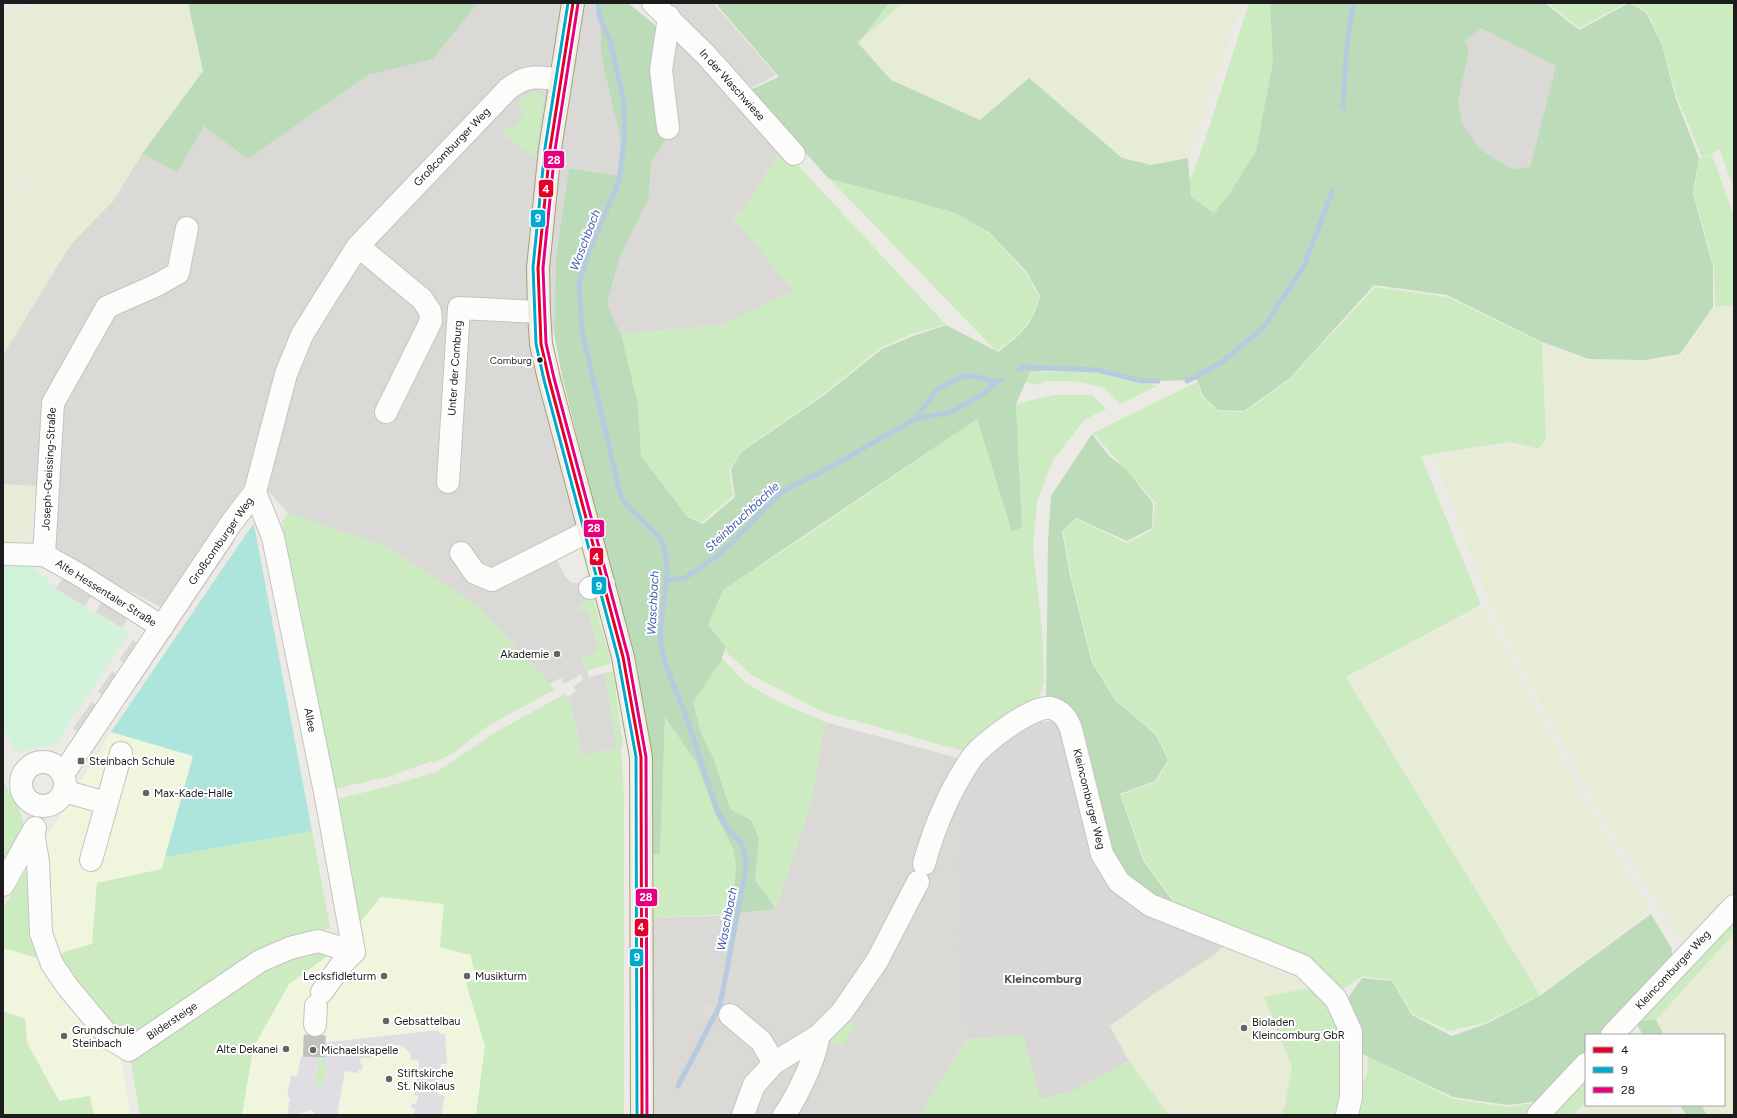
<svg xmlns="http://www.w3.org/2000/svg" width="1737" height="1118" viewBox="0 0 1737 1118" font-family="Figtree,sans-serif">
<rect width="100%" height="100%" fill="#ebeae4"/>
<g fill="#dad9d6">
<path d="M 478,3 L 601,3 L 601,54 L 621,143 L 618,176 L 569,168 L 556,256 L 554,333 L 531,333 L 582,539 L 479,607 L 388,547 L 288,513 L 252,473 L 163,608 L 50,551 L 53,487 L 3,484 L 3,355 L 71,244 L 113,201 L 142,154 L 177,172 L 204,126 L 248,159 L 368,75 L 433,59 Z"/>
<path d="M 651,3 L 717,3 L 715,5 L 776,75 L 731,98 L 782,148 L 745,209 L 733,217 L 794,291 L 721,325 L 621,334 L 607,305 L 619,259 L 649,197 L 651,163 L 668,135 L 657,23 Z"/>
<path d="M 1481,28 L 1556,66 L 1530,167 L 1512,169 L 1481,150 L 1463,125 L 1458,102 L 1469,51 L 1465,41 Z"/>
<path d="M 825,722 L 958,758 L 933,812 L 965,819 L 951,876 L 960,877 L 956,949 L 966,1040 L 920,1115 L 653,1115 L 652,918 L 717,916 L 776,909 L 811,803 Z"/>
</g>
<g fill="#f0f6de">
<path d="M 111,732 L 193,756 L 162,869 L 97,883 L 92,944 L 64,952 L 51,968 L 121,1060 L 131,1115 L 94,1115 L 90,1096 L 59,1101 L 27,1042 L 25,1019 L 3,1011 L 3,909 Z"/>
<path d="M 381,897 L 444,904 L 440,947 L 471,955 L 475,977 L 472,981 L 466,983 L 485,1046 L 476,1115 L 242,1115 L 253,1048 L 289,984 L 329,955 L 362,935 L 360,922 Z"/>
</g>
<path fill="#d9d8d6" d="M 1059,721 L 1119,888 L 1164,923 L 1226,943 L 1217,953 L 1151,996 L 1110,1026 L 1129,1061 L 1072,1092 L 1040,1099 L 1022,1035 L 966,1040 L 956,949 L 960,877 L 951,876 L 965,819 L 952,816 L 969,781 L 984,759 L 1011,737 L 1039,722 Z"/>
<g fill="#e6ecd6">
<path d="M 49,3 L 187,3 L 202,70 L 142,154 L 113,201 L 71,244 L 3,355 L 3,202 L 47,166 L 101,151 L 112,152 L 101,150 L 46,165 L 3,198 L 3,11 Z"/>
<path d="M 903,3 L 1241,3 L 1188,158 L 1151,165 L 1122,158 L 1029,78 L 980,121 L 891,80 L 857,43 Z"/>
<path d="M 1734,306 L 1734,889 L 1681,943 L 1587,790 L 1488,600 L 1434,457 L 1509,444 L 1537,452 L 1547,441 L 1544,345 L 1588,361 L 1645,362 L 1682,356 L 1715,307 Z"/>
<path d="M 3,484 L 35,487 L 29,546 L 3,546 Z"/>
<path d="M 1482,607 L 1581,793 L 1650,910 L 1540,993 L 1348,678 Z"/>
<path d="M 1734,933 L 1734,1115 L 1707,1115 L 1701,1105 L 1724,1105 L 1724,1035 L 1664,1035 L 1656,1020 Z"/>
<path d="M 1226,943 L 1234,952 L 1312,986 L 1264,997 L 1291,1067 L 1283,1108 L 1280,1115 L 1170,1115 L 1129,1061 L 1110,1026 L 1151,996 L 1217,953 Z"/>
<path d="M 1586,1101 L 1586,1105 L 1669,1105 L 1675,1115 L 1573,1115 Z"/>
</g>
<g fill="#ccebc1">
<path d="M 889,3 L 903,3 L 857,43 Z"/>
<path d="M 1249,3 L 1270,3 L 1273,61 L 1256,151 L 1228,196 L 1214,213 L 1191,197 L 1190,181 L 1206,137 Z"/>
<path d="M 1548,3 L 1626,3 L 1579,28 Z"/>
<path d="M 1630,3 L 1734,3 L 1734,189 L 1720,150 L 1702,157 L 1677,97 L 1662,44 L 1647,11 Z"/>
<path d="M 534,91 L 540,94 L 544,98 L 535,159 L 503,134 L 510,125 L 515,126 L 525,112 L 517,104 L 523,96 Z"/>
<path d="M 782,148 L 945,324 L 912,334 L 880,348 L 822,395 L 741,451 L 729,470 L 733,496 L 702,522 L 688,516 L 641,456 L 638,404 L 621,334 L 721,325 L 793,291 L 733,217 L 745,209 Z"/>
<path d="M 1712,154 L 1734,218 L 1734,305 L 1715,307 L 1714,267 L 1694,193 L 1699,159 Z"/>
<path d="M 829,178 L 953,212 L 990,234 L 1025,272 L 1039,296 C 1031,327 1020,333 996,351 Z"/>
<path d="M 1375,287 L 1447,297 L 1542,343 L 1546,440 L 1538,449 L 1510,442 L 1421,456 L 1481,605 L 1346,677 L 1540,995 L 1484,1023 L 1449,1031 L 1413,1014 L 1392,980 L 1362,976 L 1341,991 L 1334,980 L 1307,958 L 1184,915 L 1144,859 L 1121,795 L 1156,782 L 1169,760 L 1157,735 L 1116,700 L 1093,663 L 1071,576 L 1063,531 L 1076,519 L 1127,543 L 1153,530 L 1155,502 L 1093,433 L 1197,382 L 1202,397 L 1218,411 L 1245,412 L 1291,378 Z"/>
<path d="M 1074,370 L 1113,374 L 1157,386 L 1120,404 L 1103,387 L 1072,381 L 1047,381 L 1033,385 L 1026,382 L 1030,373 Z"/>
<path d="M 1054,395 L 1093,395 L 1106,409 L 1084,420 L 1053,460 L 1037,501 L 1033,549 L 1042,629 L 1044,681 L 1037,704 L 964,753 L 960,750 L 823,712 L 752,675 L 726,652 L 726,647 L 708,625 L 723,590 L 812,532 L 977,419 L 1012,532 L 1022,527 L 1016,404 Z"/>
<path d="M 288,513 L 388,547 L 479,607 L 550,684 L 554,690 L 488,726 L 453,753 L 433,763 L 432,761 L 387,777 L 334,789 L 282,521 Z"/>
<path d="M 593,597 L 611,663 L 587,671 L 583,656 L 599,651 L 588,610 L 579,613 L 578,608 L 585,600 Z"/>
<path d="M 722,658 L 745,683 L 779,702 L 825,722 L 811,803 L 776,909 L 755,880 L 759,838 L 751,820 L 730,809 L 713,757 L 701,733 L 693,702 Z"/>
<path d="M 613,671 L 623,746 L 621,747 L 624,797 L 624,1115 L 476,1115 L 485,1046 L 466,983 L 472,981 L 475,977 L 471,955 L 440,947 L 444,904 L 381,897 L 360,922 L 337,799 L 386,787 L 438,771 L 496,732 L 565,694 L 571,705 L 582,755 L 617,747 L 605,673 Z"/>
<path d="M 665,717 L 697,764 L 716,816 L 733,848 L 736,864 L 732,914 L 652,918 L 649,855 L 660,854 Z"/>
<path d="M 3,781 C 9,792 26,817 24,830 C 22,840 9,859 3,869 L 3,835 L 5,832 L 3,824 Z"/>
<path d="M 312,831 L 330,928 L 294,941 L 137,1040 L 118,1036 L 56,961 L 64,952 L 92,944 L 97,883 L 162,869 L 165,857 Z"/>
<path d="M 30,864 L 40,954 L 38,958 L 3,948 L 3,908 Z"/>
<path d="M 1734,912 L 1734,933 L 1656,1020 L 1635,1021 Z"/>
<path d="M 322,946 L 329,955 L 289,984 L 253,1048 L 242,1115 L 140,1115 L 130,1058 L 264,966 Z"/>
<path d="M 1314,987 L 1333,1009 L 1345,1042 L 1343,1083 L 1338,1115 L 1281,1115 L 1284,1108 L 1292,1067 L 1264,997 Z"/>
<path d="M 3,1011 L 25,1019 L 27,1043 L 59,1101 L 90,1096 L 94,1115 L 3,1115 Z"/>
<path d="M 850,1021 L 855,1025 L 842,1047 L 824,1040 Z"/>
<path d="M 1023,1035 L 1040,1099 L 1072,1092 L 1129,1061 L 1169,1115 L 920,1115 L 966,1040 Z"/>
<path d="M 1368,1057 L 1453,1099 L 1508,1107 L 1546,1101 L 1532,1115 L 1351,1115 L 1353,1106 L 1367,1073 Z"/>
<path d="M 318,1059 L 327,1060 L 324,1086 L 315,1085 Z"/>
<path d="M 1586,1071 L 1586,1101 L 1573,1115 L 1546,1115 Z"/>
</g>
<g fill="#bcdbb8" fill-rule="evenodd">
<path d="M 188,3 L 478,3 L 433,59 L 368,75 L 248,159 L 204,126 L 177,172 L 142,154 L 203,71 Z"/>
<path d="M 601,3 L 628,3 L 655,25 L 668,135 L 651,163 L 649,197 L 619,259 L 607,305 L 621,334 L 638,404 L 641,456 L 688,517 L 703,524 L 735,497 L 731,469 L 741,452 L 823,396 L 882,349 L 913,336 L 946,325 L 998,352 C 1022,333 1032,327 1040,296 L 1026,271 L 990,233 L 953,212 L 828,178 L 750,90 L 779,77 L 717,5 L 720,3 L 889,3 L 858,43 L 891,80 L 980,120 L 1029,78 L 1122,158 L 1151,165 L 1188,158 L 1191,197 L 1214,213 L 1228,196 L 1256,151 L 1273,61 L 1270,3 L 1545,3 L 1579,30 L 1629,3 L 1646,12 L 1662,45 L 1676,99 L 1699,158 L 1693,193 L 1713,267 L 1713,307 L 1680,354 L 1645,360 L 1589,359 L 1542,342 L 1447,295 L 1374,285 L 1290,378 L 1244,411 L 1218,410 L 1203,396 L 1197,380 L 1149,381 L 1074,369 L 1030,372 L 1016,404 L 1022,527 L 1012,532 L 977,419 L 723,590 L 708,625 L 726,647 L 721,661 L 693,702 L 701,733 L 713,757 L 730,809 L 751,820 L 759,838 L 755,880 L 776,909 L 732,914 L 736,864 L 733,848 L 716,816 L 697,764 L 665,717 L 660,854 L 649,855 L 653,774 L 638,692 L 615,588 L 562,376 L 554,333 L 556,256 L 569,168 L 618,176 L 621,143 L 601,54 ZM 1481,28 L 1556,66 L 1530,167 L 1512,169 L 1481,150 L 1463,125 L 1458,102 L 1469,51 L 1465,41 Z"/>
<path d="M 1092,434 L 1109,456 L 1125,468 L 1153,503 L 1152,528 L 1127,541 L 1076,518 L 1062,531 L 1070,576 L 1092,663 L 1116,701 L 1156,735 L 1168,760 L 1155,781 L 1120,794 L 1143,860 L 1182,914 L 1123,877 L 1106,847 L 1076,725 L 1046,705 L 1048,540 L 1051,496 Z"/>
<path d="M 1651,914 L 1672,949 L 1673,963 L 1606,1035 L 1586,1035 L 1586,1057 L 1546,1100 L 1508,1105 L 1453,1097 L 1360,1053 L 1345,1002 L 1362,978 L 1392,981 L 1412,1015 L 1452,1036 L 1486,1024 L 1541,995 Z"/>
<path d="M 1656,1020 L 1664,1035 L 1643,1035 L 1635,1021 Z"/>
<path d="M 1680,1105 L 1701,1105 L 1707,1115 L 1686,1115 Z"/>
</g>
<path fill="#d1f3da" d="M 30,564 L 56,589 L 129,633 L 55,744 L 17,752 L 3,729 L 3,565 Z"/>
<path fill="#ade5dc" d="M 254,525 L 312,831 L 165,857 L 193,756 L 111,732 L 251,527 Z"/>
<g fill="#d9d9d6">
<path d="M 238,525 L 234,542 L 137,686 L 129,691 Z"/>
<path d="M 555,557 L 566,578 L 572,583 L 581,583 L 585,600 L 578,608 L 579,613 L 588,610 L 599,651 L 582,657 L 589,677 L 605,673 L 617,748 L 582,755 L 571,705 L 567,698 L 576,691 L 574,686 L 583,680 L 581,674 L 564,684 L 561,678 L 550,684 L 479,607 Z"/>
<path d="M 63,577 L 92,595 L 85,606 L 56,589 Z"/>
<path d="M 103,600 L 129,616 L 122,628 L 96,612 Z"/>
<path d="M 133,640 L 142,646 L 128,666 L 119,660 Z"/>
<path d="M 112,671 L 120,677 L 106,698 L 98,692 Z"/>
<path d="M 92,702 L 100,708 L 81,734 L 73,728 Z"/>
</g>
<path fill="#e1dee3" fill-rule="evenodd" d="M 438,1030 L 440,1034 L 445,1034 L 447,1064 L 441,1064 L 438,1094 L 445,1096 L 441,1115 L 414,1115 L 415,1109 L 411,1108 L 412,1103 L 416,1104 L 418,1096 L 414,1095 L 415,1089 L 420,1089 L 421,1082 L 417,1081 L 418,1076 L 422,1077 L 422,1072 L 418,1071 L 419,1061 L 410,1059 L 411,1055 L 406,1049 L 398,1045 L 390,1045 L 383,1049 L 382,1055 L 372,1053 L 371,1058 L 361,1058 L 360,1063 L 363,1064 L 362,1070 L 359,1070 L 358,1073 L 345,1071 L 337,1115 L 316,1115 L 311,1110 L 296,1115 L 287,1115 L 290,1098 L 287,1097 L 291,1075 L 297,1076 L 301,1057 L 321,1057 L 321,1043 ZM 318,1059 L 327,1060 L 323,1085 L 315,1084 Z"/>
<path fill="#dcdcd9" d="M 705,1004 L 731,1011 L 729,1020 L 703,1014 Z"/>
<g fill="none" stroke-linecap="round" stroke-linejoin="round">
<g stroke="#b6cbe0" stroke-width="5">
<path d="M 598,3 L 600,19 L 610,40 L 624,103 L 624,141 L 619,181 L 587,257 L 579,284 L 582,332 L 621,497 C 631,512 658,531 663,544 C 674,575 658,612 661,644 C 664,667 676,689 684,711 C 696,744 706,778 718,812 L 726,826 L 742,844 L 746,860 L 745,875 L 720,1005 L 678,1086"/>
<path d="M 1343,108 C 1345,73 1346,37 1354,3"/>
<path d="M 1018,370 L 1023,367 L 1097,370 L 1143,381 L 1158,381"/>
<path d="M 1187,381 L 1222,362 L 1264,327 L 1304,266 L 1332,192"/>
<path d="M 915,419 L 951,412 L 983,394 L 997,382"/>
<path d="M 667,580 L 685,578 L 719,555 L 781,492 L 827,469 L 915,419 L 938,389 L 961,377 L 973,376 L 997,382 L 1001,380"/>
</g>
<path stroke="#c2c1bc" stroke-width="22" stroke-dasharray="22 11" stroke-linecap="butt" d="M 314,1057 L 315,1025"/>
<g stroke="#c3c3c0" stroke-width="24">
<g id="minor">
<path d="M 653,3 L 706,55 L 794,154"/>
<path d="M 668,128 L 661,70 L 669,17"/>
<path d="M 358,246 L 422,299 L 430,311 L 431,321 L 386,412"/>
<path d="M 448,482 L 459,308 L 539,312"/>
<path d="M 255,492 L 273,537 L 326,797 L 354,952"/>
<path d="M 461,553 L 475,573 L 492,580 L 589,531"/>
<path d="M 3,554 L 44,555 L 78,574 L 162,627"/>
<path d="M 44,555 L 53,403 L 107,307 L 157,285 L 178,273 L 187,228"/>
<path d="M 590,588 L 604,584"/>
<circle cx="43" cy="784" r="22"/>
<path d="M 63,774 L 232,522 L 255,492 L 286,374 L 302,335 L 325,298 L 358,246 L 508,89 C 525,75 538,76 560,80"/>
<path d="M 64,791 L 106,803"/>
<path d="M 33,832 L 38,862 L 41,933 L 52,964 L 67,986 L 111,1039 L 129,1050 L 260,961 L 290,948 L 318,941 L 354,952"/>
<path d="M 91,860 L 121,753"/>
<path d="M 924,864 C 934,828 950,790 971,759 C 981,744 1034,704 1051,708 C 1062,711 1068,720 1071,729 L 1102,854 L 1119,882 L 1150,905 L 1303,966 L 1336,999 L 1351,1032 L 1351,1097 L 1347,1115"/>
<path d="M 3,885 L 35,828"/>
<path d="M 322,992 L 341,965 L 354,952"/>
<path d="M 730,1015 L 761,1041 L 774,1063"/>
<path d="M 315,1025 L 316,1006"/>
<path d="M 1612,1035 L 1734,906"/>
<path d="M 743,1115 L 754,1085 L 774,1063 L 818,1036 L 842,1012 L 877,961 L 918,882"/>
<path d="M 784,1115 C 796,1099 817,1056 818,1036"/>
<path d="M 1538,1115 L 1586,1064"/>
</g>
</g>
<g stroke="#a19f81" stroke-width="24">
<path id="major" d="M 573,3 L 550,149 L 538,268 L 539,312 L 541,344 L 549,379 L 623,657 L 641,757 L 642,1115"/>
</g>
<use href="#minor" stroke="#fcfcfb" stroke-width="22"/>
<use href="#major" stroke="#f0eee3" stroke-width="22"/>
<g stroke="#fff" stroke-width="6">
<path id="bus-1" d="M 573,3 L 550,149 L 538,268 L 541,344 L 549,379 L 623,657 L 641,757 L 642,1115"/>
</g>
<g stroke="#fff" stroke-width="6">
<path id="bus-2" d="M 568,3 L 545,148 L 533,267 L 536,344 L 544,380 L 618,658 L 636,757 L 637,1115"/>
</g>
<g stroke="#fff" stroke-width="6">
<path id="bus-3" d="M 578,4 L 555,150 L 543,268 L 546,343 L 554,378 L 628,656 L 646,757 L 647,1115"/>
</g>
<use href="#bus-1" stroke="#e4002b" stroke-width="3"/>
<use href="#bus-2" stroke="#00a9ce" stroke-width="3"/>
<use href="#bus-3" stroke="#e5007d" stroke-width="3"/>
</g>
<circle fill="#1c1c1c" stroke="#fff" stroke-width="1.5" cx="540" cy="360" r="3.5"/>
<g fill="#646462" stroke="#fff" stroke-width="1.5">
<circle cx="557" cy="654" r="4"/>
<rect x="77" y="757" width="8" height="8" rx="2"/>
<circle cx="146" cy="793" r="4"/>
<circle cx="384" cy="976" r="4"/>
<circle cx="467" cy="976" r="4"/>
<circle cx="386" cy="1021" r="4"/>
<circle cx="1244" cy="1028" r="4"/>
<circle cx="64" cy="1036" r="4"/>
<circle cx="286" cy="1049" r="4"/>
<circle cx="313" cy="1050" r="4"/>
<circle cx="389" cy="1079" r="4"/>
</g>
<g text-anchor="middle" dominant-baseline="central" stroke-width="4" stroke-linejoin="round" paint-order="stroke">
<g font-size="10" fill="#1c1c1c" stroke="#fff" text-anchor="end">
<text x="532" y="360">Comburg</text>
</g>
<g font-size="11" fill="#1c1c1c" stroke="#fff">
<text transform="translate(732 85) rotate(48)">In der Waschwiese</text>
<text transform="translate(452 147) rotate(-46)">Großcomburger Weg</text>
<text transform="translate(455 368) rotate(-86)">Unter der Comburg</text>
<text transform="translate(49 469) rotate(-87)">Joseph-Greissing-Straße</text>
<text transform="translate(221 541) rotate(-55)">Großcomburger Weg</text>
<text transform="translate(106 593) rotate(32)">Alte Hessentaler Straße</text>
<text transform="translate(310 720) rotate(79)">Allee</text>
<text transform="translate(1089 799) rotate(76)">Kleincomburger Weg</text>
<text transform="translate(1673 970) rotate(-47)">Kleincomburger Weg</text>
<text transform="translate(172 1021) rotate(-34)">Bildersteige</text>
</g>
<g font-size="11" fill="#1c1c1c" stroke="#fff" text-anchor="start">
<text x="549" y="654" text-anchor="end">Akademie</text>
<text x="89" y="761">Steinbach Schule</text>
<text x="154" y="793">Max-Kade-Halle</text>
<text x="376" y="976" text-anchor="end">Lecksfidleturm</text>
<text x="475" y="976">Musikturm</text>
<text x="394" y="1021">Gebsattelbau</text>
<text x="1252" y="1022">Bioladen<tspan x="1252" dy="13">Kleincomburg GbR</tspan></text>
<text x="72" y="1030">Grundschule<tspan x="72" dy="13">Steinbach</tspan></text>
<text x="278" y="1049" text-anchor="end">Alte Dekanei</text>
<text x="321" y="1050">Michaelskapelle</text>
<text x="397" y="1073">Stiftskirche<tspan x="397" dy="13">St. Nikolaus</tspan></text>
</g>
<g font-size="12" font-style="italic" fill="#455dae" stroke="#fff">
<text transform="translate(585 240) rotate(-69)">Waschbach</text>
<text transform="translate(742 517) rotate(-43)">Steinbruchbächle</text>
<text transform="translate(653 603) rotate(-87)">Waschbach</text>
<text transform="translate(727 919) rotate(-79)">Waschbach</text>
</g>
<g font-size="12" font-weight="bold" fill="#4f4f4f" stroke="#fff">
<text x="1043" y="979">Kleincomburg</text>
</g>
</g>
<g stroke="#fff" stroke-width="1.5">
<rect x="543" y="150" width="22" height="19" rx="4" fill="#e5007d"/>
<rect x="538" y="179" width="16" height="19" rx="4" fill="#e4002b"/>
<rect x="530" y="209" width="16" height="19" rx="4" fill="#00a9ce"/>
<rect x="583" y="519" width="22" height="19" rx="4" fill="#e5007d"/>
<rect x="589" y="547" width="15" height="19" rx="4" fill="#e4002b"/>
<rect x="591" y="576" width="16" height="19" rx="4" fill="#00a9ce"/>
<rect x="635" y="888" width="23" height="19" rx="4" fill="#e5007d"/>
<rect x="634" y="918" width="15" height="19" rx="4" fill="#e4002b"/>
<rect x="629" y="948" width="15" height="19" rx="4" fill="#00a9ce"/>
</g>
<g font-size="11" text-anchor="middle" font-weight="bold" fill="#fff">
<text x="554" y="164">28</text>
<text x="546" y="193">4</text>
<text x="538" y="222">9</text>
<text x="594" y="532">28</text>
<text x="596" y="561">4</text>
<text x="599" y="590">9</text>
<text x="646" y="901">28</text>
<text x="641" y="931">4</text>
<text x="637" y="961">9</text>
</g>
<rect width="1737" height="1118" fill="none" stroke="#1c1c1c" stroke-width="8"/>
<rect x="1585" y="1034" width="140" height="72" fill="#ffffff" stroke="#a4a4a4"/>
<rect x="1593" y="1047" width="20" height="6" fill="#e4002b" stroke="#a4a4a4"/>
<text x="1621" y="1054" font-size="12" fill="#1c1c1c">4</text>
<rect x="1593" y="1067" width="20" height="6" fill="#00a9ce" stroke="#a4a4a4"/>
<text x="1621" y="1074" font-size="12" fill="#1c1c1c">9</text>
<rect x="1593" y="1087" width="20" height="6" fill="#e5007d" stroke="#a4a4a4"/>
<text x="1621" y="1094" font-size="12" fill="#1c1c1c">28</text>
</svg>
